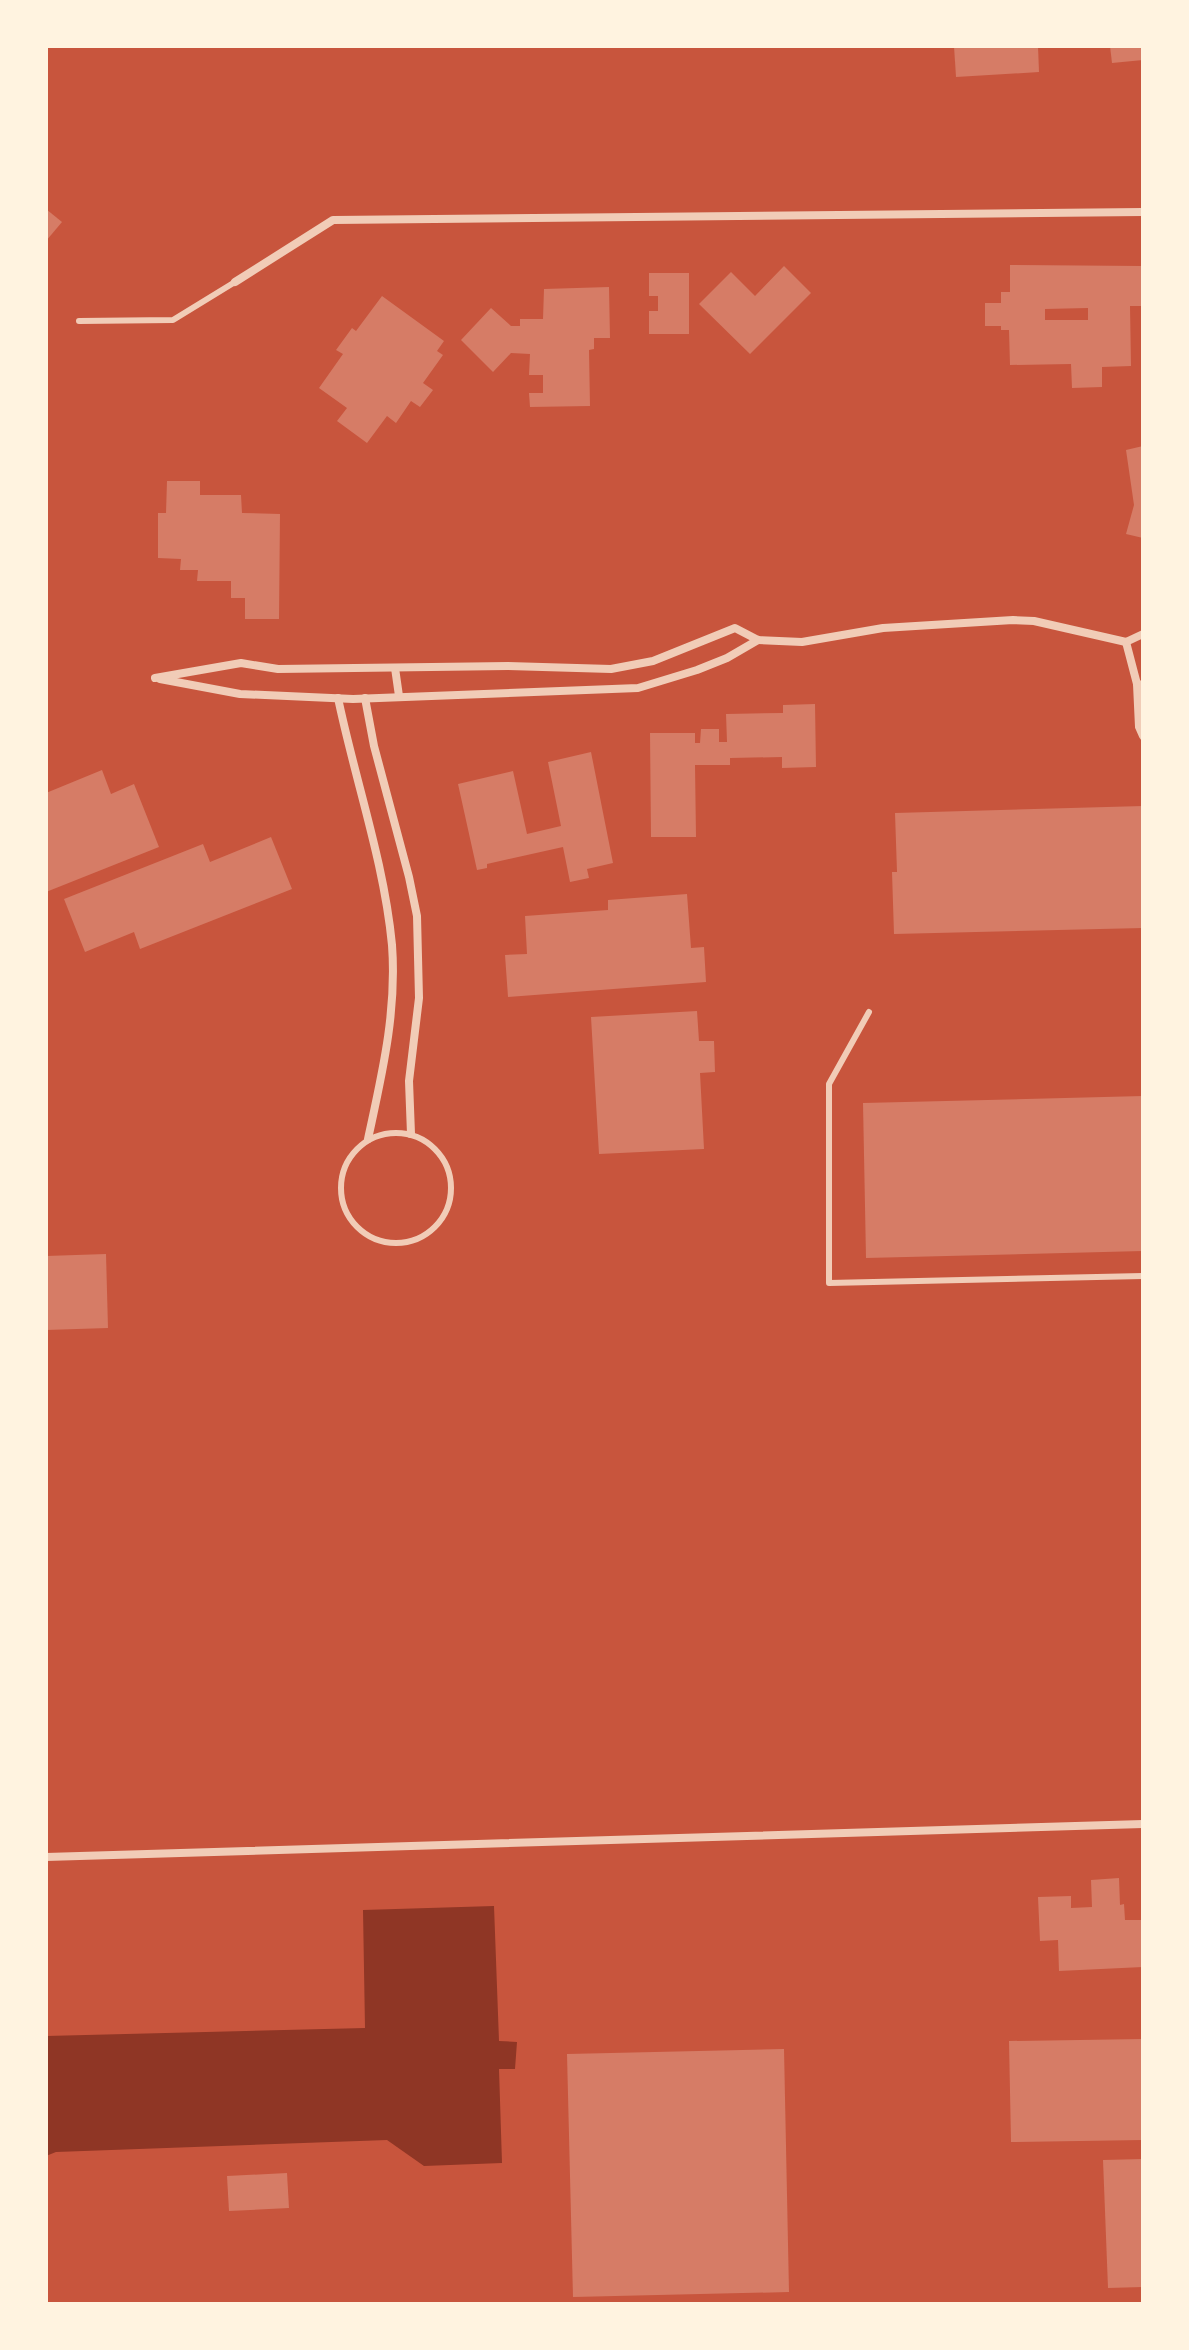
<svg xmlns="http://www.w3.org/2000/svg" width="1189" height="2350" viewBox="0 0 1189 2350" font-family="'Work Sans',sans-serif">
<rect width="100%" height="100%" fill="#c8553d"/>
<path fill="#8f3625" d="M 494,1906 L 499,2041 L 517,2042 L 515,2069 L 499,2069 L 502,2163 L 424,2166 L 387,2140 L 56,2152 L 46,2156 L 46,2036 L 365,2028 L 363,1910 Z"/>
<g fill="#d67c66" fill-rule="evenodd">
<path d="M 954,46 L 1038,46 L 1039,72 L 956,77 Z"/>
<path d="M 1110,46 L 1143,46 L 1143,60 L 1112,63 Z"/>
<path d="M 46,209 L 62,222 L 46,241 Z"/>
<path d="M 1010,265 L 1143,266 L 1143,306 L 1130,306 L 1131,366 L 1102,367 L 1102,387 L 1072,388 L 1071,364 L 1010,365 L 1009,330 L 1001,330 L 1001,326 L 985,326 L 985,303 L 1001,303 L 1001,292 L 1010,292 ZM 1088,308 L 1088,320 L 1045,320 L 1045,309 Z"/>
<path d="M 784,266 L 811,293 L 750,354 L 699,304 L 731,272 L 755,296 Z"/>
<path d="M 649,273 L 689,273 L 689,334 L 649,334 L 649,311 L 658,311 L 658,296 L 649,296 Z"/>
<path d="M 609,287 L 610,338 L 594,338 L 594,349 L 589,350 L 590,406 L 530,407 L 529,393 L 543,393 L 543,375 L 529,375 L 530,354 L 511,353 L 493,372 L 461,340 L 491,308 L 511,326 L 520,326 L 520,319 L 543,319 L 544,289 Z"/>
<path d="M 382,296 L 444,341 L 437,351 L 443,355 L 423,383 L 433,390 L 420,407 L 411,401 L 396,423 L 387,416 L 367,443 L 337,421 L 347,408 L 319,388 L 343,354 L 336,350 L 352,328 L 356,331 Z"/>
<path d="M 1143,446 L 1143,538 L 1126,534 L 1134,505 L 1126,450 Z"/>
<path d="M 167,481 L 200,481 L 200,495 L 241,495 L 242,513 L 280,514 L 279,619 L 245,619 L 245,598 L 231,598 L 231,581 L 197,581 L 198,570 L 180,570 L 181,559 L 158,558 L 158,513 L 166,513 Z"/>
<path d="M 815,704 L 816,767 L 782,768 L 782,757 L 730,758 L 730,765 L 695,765 L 696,837 L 651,837 L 650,733 L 695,733 L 695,743 L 700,743 L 701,729 L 719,729 L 719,742 L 727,742 L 726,714 L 783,713 L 783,705 Z"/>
<path d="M 591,752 L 613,863 L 587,869 L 589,878 L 570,882 L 563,847 L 487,864 L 487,868 L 477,870 L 458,784 L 513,771 L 527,834 L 561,826 L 548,762 Z"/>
<path d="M 102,770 L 111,794 L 134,784 L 159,847 L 46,892 L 46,793 Z"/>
<path d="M 1143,806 L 1143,928 L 894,934 L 892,872 L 897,872 L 895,813 Z"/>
<path d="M 271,837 L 292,889 L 140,949 L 134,932 L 85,952 L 64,899 L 203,844 L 210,862 Z"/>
<path d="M 687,894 L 691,948 L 704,947 L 706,982 L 508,997 L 505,955 L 527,954 L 525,916 L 608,910 L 608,900 Z"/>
<path d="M 697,1011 L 699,1041 L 714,1041 L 715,1072 L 700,1073 L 704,1149 L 599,1154 L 591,1017 Z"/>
<path d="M 1143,1096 L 1143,1251 L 866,1258 L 863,1103 Z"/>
<path d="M 106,1254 L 108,1328 L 46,1330 L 46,1256 Z"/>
<path d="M 1119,1878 L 1120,1905 L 1124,1904 L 1125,1920 L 1143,1920 L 1143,1967 L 1059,1971 L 1058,1940 L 1040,1941 L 1038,1897 L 1071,1896 L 1071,1908 L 1092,1907 L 1091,1880 Z"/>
<path d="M 1143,2039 L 1143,2140 L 1011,2142 L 1009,2041 Z"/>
<path d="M 784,2049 L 789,2292 L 573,2297 L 567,2054 Z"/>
<path d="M 1143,2159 L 1143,2287 L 1108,2288 L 1103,2160 Z"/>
<path d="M 287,2173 L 289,2208 L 229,2211 L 227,2176 Z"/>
</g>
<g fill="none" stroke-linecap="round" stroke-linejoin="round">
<g stroke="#f1ccb7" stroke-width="6">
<path d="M 79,321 L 173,320 L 235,282"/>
<path d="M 869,1012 L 829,1084 L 829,1283 L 1143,1276"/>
<circle cx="396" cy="1188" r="55"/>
</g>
<g stroke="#f1ccb7" stroke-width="8">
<path d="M 235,282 L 333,220 L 1143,212"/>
<path d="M 1126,642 L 1137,684 L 1143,685"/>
<path d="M 395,668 L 399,696"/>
<path d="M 155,678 L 241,663 L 278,669 L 508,666 L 611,669 L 653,661 L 735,628 L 758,640 L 802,642 L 883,628 L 1013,620 L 1034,621 L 1126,642 L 1143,634"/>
<path d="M 160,679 L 240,694 L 353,699 L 638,688 L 697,670 L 727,658 L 758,640"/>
<path d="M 1137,684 L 1139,727 L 1143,736"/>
<path d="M 338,698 C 355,780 384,861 392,945 C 397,1012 382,1074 368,1139"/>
<path d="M 365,698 L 374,746 L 409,877 L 417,916 L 419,998 L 409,1081 L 411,1134"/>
<path d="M 46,1857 L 1143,1824"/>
</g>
</g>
<rect width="1189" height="2350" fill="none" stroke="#fff3e0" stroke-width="96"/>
</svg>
